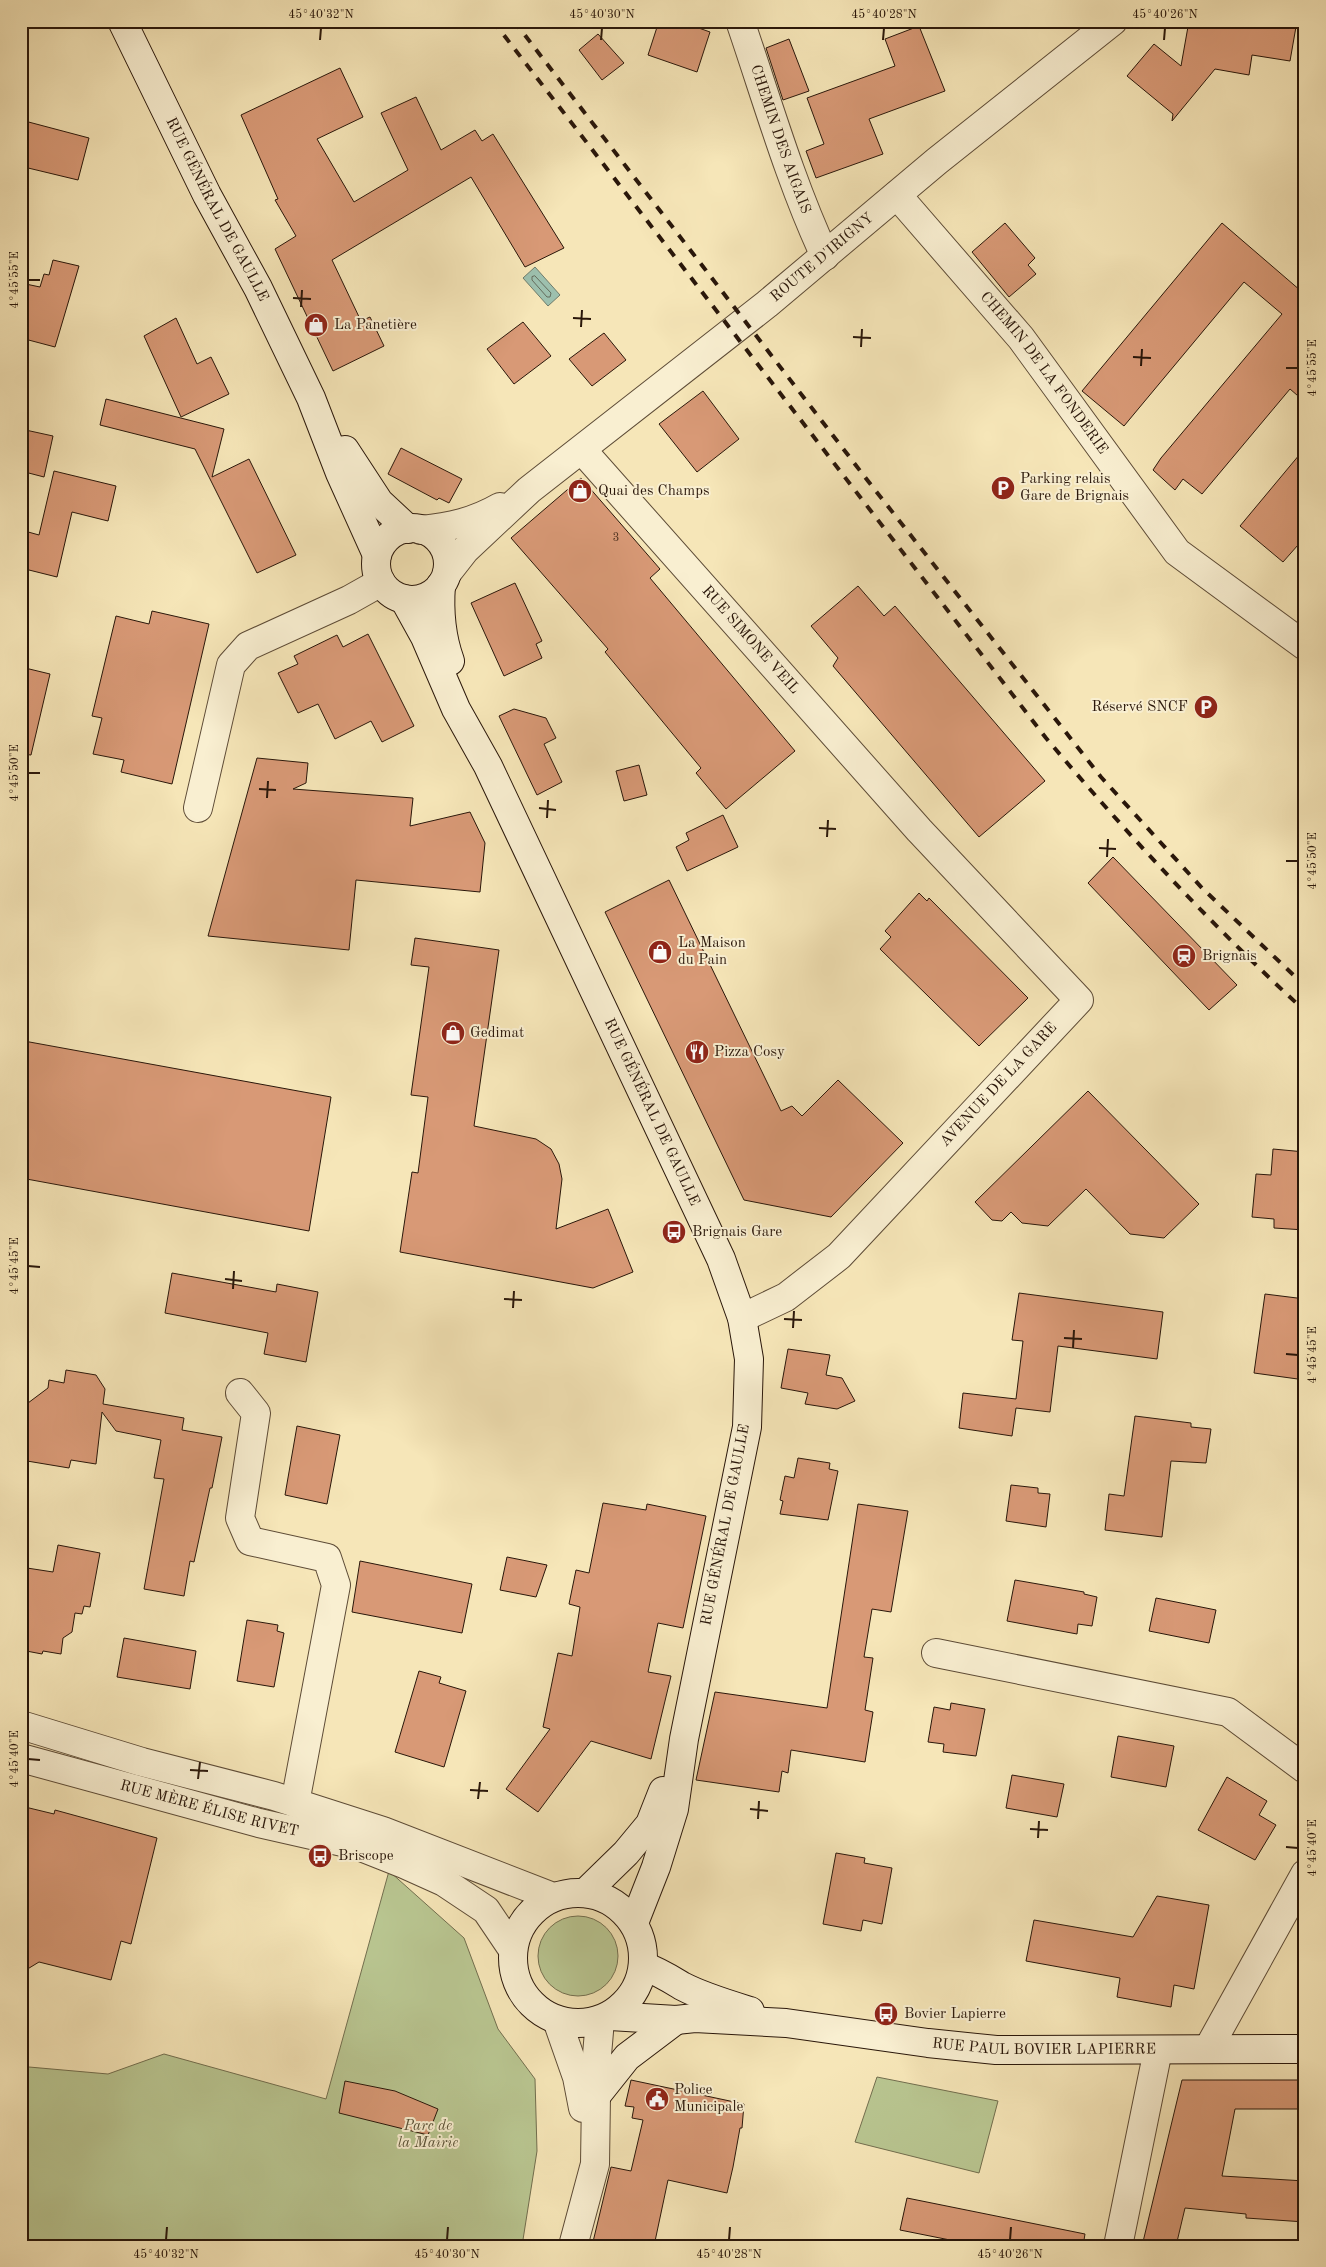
<svg xmlns="http://www.w3.org/2000/svg" width="1326" height="2267" viewBox="0 0 1326 2267" font-family="'Old Standard TT',serif">
<rect width="100%" height="100%" fill="#f6e6b8"/>
<filter id="stains"><feTurbulence type="fractalNoise" baseFrequency=".004" numOctaves="4"/><feColorMatrix values="0 0 0 0 .2 0 0 0 0 .09 0 0 0 0 .02 0 0 0 .5 -.17"/></filter>
<radialGradient id="worn" r=".72"><stop offset=".6" stop-color="#630" stop-opacity="0"/><stop offset="1" stop-color="#630" stop-opacity=".3"/></radialGradient>
<g fill="#b9c691" stroke="#726e4e">
<path d="M 389,1871 L 464,1938 L 498,2029 L 535,2079 L 537,2151 L 522,2246 L 21,2246 L 21,2063 L 29,2067 L 108,2074 L 164,2054 L 326,2099 Z"/>
<circle cx="578" cy="1956" r="40"/>
<path d="M 877,2077 L 998,2101 L 979,2173 L 855,2142 Z"/>
</g>
<path fill="#9dc0ae" stroke="#6f7c6c" d="M 535,267 L 560,295 L 548,306 L 523,278 Z"/>
<g fill="none" stroke-linecap="round" stroke-linejoin="round">
<path stroke="#646c5c" stroke-width="1" d="M 535,276 L 551,293 L 550,297 L 547,297 L 532,280 L 532,277 Z"/>
</g>
<g fill="#d89976" stroke="#2a170a">
<path d="M 659,21 L 679,21 L 710,32 L 697,72 L 648,55 Z"/>
<path d="M 1189,21 L 1297,21 L 1290,61 L 1252,55 L 1249,75 L 1215,69 L 1172,121 L 1173,114 L 1127,76 L 1154,44 L 1181,66 Z"/>
<path d="M 919,26 L 945,91 L 869,119 L 883,154 L 816,178 L 806,151 L 824,144 L 807,98 L 895,66 L 885,39 Z"/>
<path d="M 598,34 L 624,63 L 602,80 L 579,50 Z"/>
<path d="M 789,39 L 809,91 L 783,100 L 766,48 Z"/>
<path d="M 340,68 L 363,117 L 317,139 L 354,202 L 408,170 L 381,113 L 416,97 L 441,150 L 475,130 L 482,141 L 493,134 L 564,248 L 525,267 L 471,177 L 332,260 L 361,321 L 370,317 L 384,346 L 333,371 L 275,249 L 296,236 L 275,200 L 278,199 L 241,115 Z"/>
<path d="M 21,120 L 89,138 L 78,180 L 24,167 L 26,158 L 21,156 Z"/>
<path d="M 1005,223 L 1035,258 L 1028,265 L 1036,274 L 1009,297 L 972,252 Z"/>
<path d="M 1222,223 L 1301,291 L 1305,286 L 1305,402 L 1290,389 L 1202,494 L 1183,479 L 1175,490 L 1153,470 L 1161,458 L 1282,314 L 1244,282 L 1124,426 L 1082,391 Z"/>
<path d="M 53,260 L 79,266 L 55,347 L 21,338 L 21,283 L 40,287 L 44,274 L 49,275 Z"/>
<path d="M 176,318 L 197,364 L 211,357 L 229,394 L 181,417 L 144,336 Z"/>
<path d="M 523,322 L 551,356 L 514,384 L 487,349 Z"/>
<path d="M 604,333 L 626,360 L 592,386 L 569,359 Z"/>
<path d="M 703,391 L 739,439 L 697,472 L 659,424 Z"/>
<path d="M 106,399 L 224,429 L 212,477 L 249,459 L 296,555 L 257,573 L 195,449 L 100,425 Z"/>
<path d="M 21,429 L 53,436 L 44,477 L 21,471 Z"/>
<path d="M 401,448 L 462,479 L 449,503 L 439,498 L 437,500 L 388,474 Z"/>
<path d="M 1305,448 L 1305,537 L 1283,562 L 1240,526 Z"/>
<path d="M 54,471 L 116,486 L 108,521 L 72,512 L 57,577 L 21,568 L 21,530 L 39,535 Z"/>
<path d="M 581,478 L 660,569 L 650,578 L 795,751 L 726,809 L 696,773 L 701,768 L 605,652 L 608,649 L 511,538 Z"/>
<path d="M 515,583 L 542,641 L 536,644 L 542,658 L 504,676 L 471,603 Z"/>
<path d="M 858,586 L 884,616 L 895,606 L 1045,781 L 979,837 L 833,666 L 838,658 L 811,626 Z"/>
<path d="M 152,611 L 209,624 L 172,784 L 121,772 L 124,760 L 93,754 L 102,718 L 92,716 L 116,616 L 149,624 Z"/>
<path d="M 368,634 L 414,726 L 382,742 L 371,721 L 335,739 L 318,704 L 298,713 L 278,673 L 298,664 L 294,656 L 337,635 L 343,647 Z"/>
<path d="M 21,667 L 50,674 L 31,755 L 21,754 Z"/>
<path d="M 514,709 L 546,718 L 556,738 L 544,744 L 562,782 L 537,795 L 499,716 Z"/>
<path d="M 257,758 L 308,763 L 306,783 L 293,789 L 413,798 L 410,826 L 470,812 L 485,843 L 480,892 L 356,880 L 349,950 L 208,936 Z"/>
<path d="M 639,765 L 647,795 L 624,801 L 616,771 Z"/>
<path d="M 723,815 L 738,847 L 687,871 L 676,847 L 689,840 L 686,833 Z"/>
<path d="M 1113,857 L 1237,985 L 1209,1010 L 1088,883 Z"/>
<path d="M 669,880 L 781,1111 L 792,1106 L 802,1116 L 838,1080 L 903,1143 L 831,1217 L 744,1200 L 702,1113 L 605,912 Z"/>
<path d="M 919,893 L 927,901 L 929,898 L 1028,998 L 979,1046 L 880,949 L 891,937 L 885,931 Z"/>
<path d="M 415,938 L 499,950 L 474,1126 L 536,1139 L 551,1149 L 559,1164 L 562,1179 L 556,1229 L 608,1209 L 633,1272 L 593,1288 L 400,1252 L 412,1172 L 418,1173 L 428,1097 L 411,1095 L 429,967 L 411,965 Z"/>
<path d="M 24,1041 L 331,1097 L 309,1231 L 21,1178 L 21,1056 Z"/>
<path d="M 1088,1091 L 1199,1204 L 1164,1238 L 1130,1234 L 1086,1189 L 1048,1226 L 1022,1223 L 1011,1212 L 1002,1221 L 992,1220 L 975,1202 Z"/>
<path d="M 1273,1149 L 1305,1152 L 1305,1230 L 1274,1228 L 1274,1219 L 1252,1217 L 1256,1174 L 1271,1175 Z"/>
<path d="M 172,1273 L 276,1292 L 277,1284 L 318,1292 L 306,1362 L 264,1354 L 268,1333 L 165,1313 Z"/>
<path d="M 1019,1293 L 1163,1312 L 1157,1359 L 1058,1346 L 1050,1412 L 1016,1408 L 1012,1436 L 959,1428 L 963,1393 L 1016,1399 L 1023,1341 L 1012,1340 Z"/>
<path d="M 1265,1294 L 1305,1299 L 1305,1380 L 1254,1373 Z"/>
<path d="M 788,1349 L 830,1355 L 826,1375 L 842,1378 L 855,1401 L 837,1409 L 805,1404 L 808,1393 L 781,1388 Z"/>
<path d="M 66,1370 L 96,1375 L 105,1389 L 103,1404 L 184,1418 L 182,1430 L 222,1437 L 212,1488 L 210,1488 L 194,1562 L 190,1561 L 184,1596 L 144,1589 L 164,1479 L 154,1478 L 161,1440 L 116,1431 L 102,1412 L 96,1464 L 71,1460 L 69,1468 L 21,1460 L 21,1426 L 24,1406 L 48,1388 L 49,1380 L 64,1383 Z"/>
<path d="M 1135,1416 L 1191,1423 L 1191,1427 L 1211,1429 L 1206,1463 L 1171,1461 L 1162,1537 L 1105,1530 L 1109,1494 L 1124,1496 Z"/>
<path d="M 297,1426 L 340,1435 L 327,1504 L 285,1495 Z"/>
<path d="M 798,1458 L 830,1463 L 829,1469 L 838,1471 L 828,1520 L 780,1514 L 783,1501 L 780,1500 L 785,1476 L 794,1478 Z"/>
<path d="M 1011,1485 L 1038,1488 L 1038,1493 L 1050,1494 L 1046,1527 L 1006,1521 Z"/>
<path d="M 603,1503 L 646,1510 L 647,1504 L 706,1516 L 683,1628 L 658,1623 L 648,1672 L 671,1676 L 651,1759 L 591,1741 L 538,1812 L 506,1789 L 550,1729 L 543,1727 L 558,1653 L 572,1656 L 580,1607 L 569,1604 L 576,1570 L 589,1573 Z"/>
<path d="M 858,1504 L 908,1511 L 891,1612 L 872,1609 L 864,1657 L 873,1658 L 865,1710 L 873,1712 L 865,1762 L 791,1750 L 788,1773 L 782,1771 L 779,1792 L 696,1780 L 715,1692 L 827,1708 Z"/>
<path d="M 58,1545 L 100,1553 L 90,1607 L 84,1606 L 82,1614 L 75,1613 L 72,1632 L 63,1638 L 61,1654 L 43,1651 L 42,1654 L 21,1650 L 21,1587 L 24,1588 L 27,1568 L 53,1572 Z"/>
<path d="M 507,1557 L 547,1565 L 536,1597 L 500,1590 Z"/>
<path d="M 360,1561 L 472,1584 L 462,1633 L 352,1612 Z"/>
<path d="M 1015,1580 L 1084,1592 L 1084,1594 L 1097,1597 L 1092,1626 L 1078,1624 L 1077,1634 L 1007,1621 Z"/>
<path d="M 1156,1598 L 1216,1610 L 1209,1643 L 1149,1631 Z"/>
<path d="M 247,1620 L 278,1625 L 277,1631 L 284,1633 L 274,1687 L 237,1681 Z"/>
<path d="M 124,1638 L 196,1651 L 190,1689 L 117,1677 Z"/>
<path d="M 419,1671 L 441,1677 L 439,1683 L 466,1691 L 444,1767 L 395,1752 Z"/>
<path d="M 951,1703 L 985,1709 L 976,1756 L 943,1752 L 944,1744 L 928,1742 L 934,1707 L 950,1710 Z"/>
<path d="M 1118,1736 L 1174,1746 L 1166,1787 L 1111,1777 Z"/>
<path d="M 1012,1775 L 1064,1784 L 1057,1817 L 1006,1808 Z"/>
<path d="M 1227,1777 L 1267,1801 L 1259,1815 L 1276,1825 L 1255,1860 L 1198,1830 Z"/>
<path d="M 21,1806 L 54,1814 L 55,1810 L 157,1838 L 131,1944 L 121,1941 L 111,1980 L 39,1962 L 21,1973 Z"/>
<path d="M 836,1853 L 865,1858 L 864,1863 L 892,1868 L 882,1924 L 863,1920 L 861,1931 L 823,1924 Z"/>
<path d="M 1157,1896 L 1209,1905 L 1194,1989 L 1174,1985 L 1171,2007 L 1117,1997 L 1120,1978 L 1026,1961 L 1034,1920 L 1133,1937 Z"/>
<path d="M 631,2080 L 744,2104 L 742,2128 L 740,2128 L 733,2167 L 727,2193 L 668,2180 L 654,2246 L 592,2246 L 611,2167 L 631,2171 L 643,2120 L 632,2118 L 634,2107 L 625,2106 Z"/>
<path d="M 1182,2080 L 1305,2080 L 1305,2109 L 1235,2109 L 1222,2176 L 1305,2181 L 1305,2222 L 1246,2218 L 1246,2214 L 1185,2208 L 1176,2246 L 1142,2246 Z"/>
<path d="M 345,2081 L 395,2091 L 438,2109 L 428,2135 L 339,2113 Z"/>
<path d="M 907,2198 L 1085,2234 L 1083,2246 L 980,2246 L 900,2230 Z"/>
</g>
<g fill="none" stroke-linecap="round" stroke-linejoin="round">
<g stroke="#5d4b36" stroke-width="30">
<g id="minor">
<path id="s1" d="M 740,21 C 767,100 790,181 825,256"/>
<path id="s2" d="M 897,195 L 1021,338 L 1177,552 L 1305,646"/>
<path id="s3" d="M 582,450 L 919,830 L 1079,1000 L 839,1256 L 786,1297 L 742,1318"/>
<path d="M 198,808 L 231,665 L 248,646 L 349,600 L 381,582"/>
<path d="M 240,1393 L 256,1413 L 240,1518 L 250,1541 L 327,1558 L 336,1585 L 295,1803"/>
<path d="M 936,1653 L 1228,1712 L 1305,1769"/>
<path d="M 1208,2049 L 1305,1874"/>
<path d="M 1118,2246 L 1158,2050"/>
</g>
</g>
<g stroke="#5d4b36" stroke-width="30">
<g id="tertiary">
<path d="M 421,530 C 450,527 474,522 500,507"/>
<path id="s4" d="M 447,573 L 465,550 L 529,490 L 767,304 L 937,161 L 1113,21"/>
<path d="M 21,1725 L 142,1762 L 274,1796 L 383,1831 L 553,1897"/>
<path id="s5" d="M 21,1758 L 259,1823 L 356,1845 L 404,1864 L 444,1882 L 486,1910 L 513,1950"/>
<path d="M 557,2020 L 577,2077 L 583,2108"/>
<path d="M 573,2246 L 595,2164 L 596,2096 L 595,2078 L 600,2020"/>
</g>
</g>
<g stroke="#2a170a" stroke-width="30">
<g id="secondary">
<path id="s6" d="M 122,21 L 207,195 L 258,288 L 311,398 L 340,473 L 377,555"/>
<path d="M 345,450 L 379,502 L 408,529"/>
<circle cx="412" cy="564" r="36"/>
<path d="M 441,585 C 439,611 441,636 450,661"/>
<path id="s7" d="M 404,599 L 425,637 L 456,709 L 488,766 L 721,1259 L 742,1318 L 749,1359 L 747,1427 L 684,1739 L 674,1809 L 656,1867 L 634,1923"/>
<circle cx="578" cy="1958" r="65"/>
<path d="M 585,1893 L 626,1853 L 650,1824 L 663,1791"/>
<path d="M 643,1966 C 658,1971 669,1978 682,1986 C 703,1997 727,2004 750,2011"/>
<path id="s8" d="M 610,2016 L 676,2020 L 695,2018 L 786,2023 L 928,2043 L 996,2050 L 1305,2049"/>
<path d="M 596,2096 L 627,2057 L 676,2020"/>
</g>
</g>
<use href="#minor" stroke="#f9efd1" stroke-width="28"/>
<use href="#tertiary" stroke="#f9efd1" stroke-width="28"/>
<use href="#secondary" stroke="#f9efd1" stroke-width="28"/>
<g stroke="#2a170a" stroke-width="4" stroke-dasharray="9 9" stroke-linecap="butt">
<path d="M 493,21 L 1046,738 C 1127,834 1212,926 1305,1011"/>
<path d="M 514,21 L 868,481 L 1101,777 L 1202,888 L 1305,986"/>
</g>
</g>
<path fill="none" stroke="#2a170a" stroke-width="2" d="M 320,40 L 321,28M 601,40 L 602,28M 883,40 L 884,28M 1164,40 L 1165,28M 28,280 L 40,280M 293,298 L 311,299M 301,307 L 302,290M 573,318 L 591,319M 581,327 L 582,310M 853,337 L 871,338M 861,347 L 862,329M 1133,357 L 1151,358M 1141,366 L 1142,349M 1286,368 L 1298,368M 28,773 L 40,773M 259,789 L 276,790M 267,798 L 268,781M 539,808 L 556,810M 547,818 L 548,800M 819,828 L 836,829M 827,837 L 828,820M 1099,848 L 1116,849M 1107,857 L 1108,839M 1286,861 L 1298,861M 28,1266 L 40,1267M 225,1279 L 242,1281M 233,1289 L 234,1271M 504,1299 L 522,1300M 513,1308 L 514,1291M 784,1319 L 802,1320M 793,1328 L 794,1311M 1064,1338 L 1082,1339M 1073,1348 L 1074,1330M 1286,1354 L 1298,1355M 28,1759 L 40,1760M 190,1770 L 208,1771M 198,1779 L 200,1762M 470,1790 L 488,1791M 478,1799 L 480,1782M 750,1809 L 768,1811M 758,1819 L 759,1801M 1030,1829 L 1048,1830M 1038,1838 L 1039,1821M 1286,1847 L 1298,1848M 166,2240 L 167,2227M 447,2240 L 448,2227M 729,2240 L 730,2227M 1010,2240 L 1011,2227"/>
<defs>
<g id="shop-disc" transform="scale(1.25)"><circle r="9.5" fill="#8f2418" stroke="#f9efd1"/><path d="M-5-2.5h2.3a2.7 3.5 0 0 1 5.4 0H5L5.5 6h-11ZM-1.5-2.5h3a1.5 2.3 0 0 0-3 0Z" fill="#fff"/></g>
<g id="parking-disc" transform="scale(1.25)"><circle r="9.5" fill="#8f2418" stroke="#f9efd1"/><path d="M-3.5-5.5H1a3.5 3.5 0 0 1 0 7H-1V5.5H-3.5ZM-1-3.4V-.6H.8a1.4 1.4 0 0 0 0-2.8Z" fill="#fff"/></g>
<g id="station-disc" transform="scale(1.25)"><circle r="9.5" fill="#8f2418" stroke="#f9efd1"/><path d="M-3-6H3Q5-6 5-4V2Q5 4 3 4L4.5 6H3L1.5 4h-3L-3 6H-4.5L-3 4Q-5 4-5 2V-4Q-5-6-3-6ZM-3.5-4v3h7v-3ZM-3.5 1v1.5H-2V1ZM2 1v1.5H3.5V1Z" fill="#fff"/></g>
<g id="restaurant-disc" transform="scale(1.25)"><circle r="9.5" fill="#8f2418" stroke="#f9efd1"/><path d="M-5-6h1v4h1v-4h1v4h1v-4h1v5L-1.5 .5V6h-2V.5L-5-1ZM5-6V6H3V1.5H1.5Q1.5-4 5-6Z" fill="#fff"/></g>
<g id="bus-disc" transform="scale(1.25)"><circle r="9.5" fill="#8f2418" stroke="#f9efd1"/><path d="M-5-6H5V4H4V6H2V4H-2V6H-4V4H-5ZM-3.5-4V0h7V-4ZM-3.5 1.2v1.5H-2V1.2ZM2 1.2v1.5H3.5V1.2Z" fill="#fff"/></g>
<g id="civic-disc" transform="scale(1.25)"><circle r="9.5" fill="#8f2418" stroke="#f9efd1"/><path d="M-.6-6.5H3V-4.5H.6V-3L4-1V1h2V6H-6V1h2V-1L-.6-3ZM-1.2 2.5V6h2.4V2.5Z" fill="#fff"/></g>
</defs>
<g fill-rule="evenodd">
<use href="#shop-disc" x="316" y="325"/>
<use href="#parking-disc" x="1003" y="488"/>
<use href="#shop-disc" x="580" y="491"/>
<use href="#parking-disc" x="1206" y="707"/>
<use href="#shop-disc" x="660" y="952"/>
<use href="#station-disc" x="1184" y="956"/>
<use href="#shop-disc" x="453" y="1033"/>
<use href="#restaurant-disc" x="697" y="1052"/>
<use href="#bus-disc" x="674" y="1232"/>
<use href="#bus-disc" x="320" y="1856"/>
<use href="#bus-disc" x="886" y="2014"/>
<use href="#civic-disc" x="657" y="2099"/>
</g>
<g text-anchor="middle" dominant-baseline="central" stroke-width="4" stroke-linejoin="round" paint-order="stroke">
<g font-size="12" fill="#563825">
<text x="616" y="538">3</text>
</g>
<g font-size="15" fill="#2a170a" stroke="#f9efd1">
<text stroke="none"><textPath href="#s1" startOffset="125">CHEMIN DES AIGAIS</textPath></text>
<text stroke="none"><textPath href="#s6" startOffset="211">RUE GÉNÉRAL DE GAULLE</textPath></text>
<text stroke="none"><textPath href="#s4" startOffset="491">ROUTE D'IRIGNY</textPath></text>
<text stroke="none"><textPath href="#s2" startOffset="231">CHEMIN DE LA FONDERIE</textPath></text>
<text stroke="none"><textPath href="#s3" startOffset="254">RUE SIMONE VEIL</textPath></text>
<text transform="translate(999 1085) rotate(-47)">AVENUE DE LA GARE</text>
<text stroke="none"><textPath href="#s7" startOffset="570">RUE GÉNÉRAL DE GAULLE</textPath></text>
<text transform="translate(726 1525) rotate(-79)">RUE GÉNÉRAL DE GAULLE</text>
<text stroke="none"><textPath href="#s5" startOffset="195">RUE MÈRE ÉLISE RIVET</textPath></text>
<text stroke="none"><textPath href="#s8" startOffset="436">RUE PAUL BOVIER LAPIERRE</textPath></text>
</g>
<g font-size="15" fill="#2a170a" stroke="#f9efd1" text-anchor="start">
<text x="334" y="325">La Panetière</text>
<text x="1020" y="479">Parking relais<tspan x="1020" dy="17">Gare de Brignais</tspan></text>
<text x="598" y="491">Quai des Champs</text>
<text x="1188" y="707" text-anchor="end">Réservé SNCF</text>
<text x="678" y="943">La Maison<tspan x="678" dy="17">du Pain</tspan></text>
<text x="1202" y="956">Brignais</text>
<text x="470" y="1033">Gedimat</text>
<text x="714" y="1052">Pizza Cosy</text>
<text x="692" y="1232">Brignais Gare</text>
<text x="338" y="1856">Briscope</text>
<text x="904" y="2014">Bovier Lapierre</text>
<text x="674" y="2090">Police<tspan x="674" dy="17">Municipale</tspan></text>
</g>
<g font-size="15" font-style="italic" fill="#5c5439" stroke="#f9efd1">
<text x="428" y="2126">Parc de<tspan x="428" dy="17">la Mairie</tspan></text>
</g>
</g>
<rect width="1326" height="2267" fill="none" stroke="#f6e6b8" stroke-width="55"/>
<rect x="28" y="28" width="1270" height="2212" fill="none" stroke="#2a170a" stroke-width="2"/>
<g font-size="12" text-anchor="middle" fill="#2a170a">
<text x="321" y="18">45°40'32"N</text>
<text x="602" y="18">45°40'30"N</text>
<text x="884" y="18">45°40'28"N</text>
<text x="1165" y="18">45°40'26"N</text>
<text transform="translate(14 280) rotate(-90)" y="4">4°45'55"E</text>
<text transform="translate(1312 368) rotate(-90)" y="4">4°45'55"E</text>
<text transform="translate(14 773) rotate(-90)" y="4">4°45'50"E</text>
<text transform="translate(1312 861) rotate(-90)" y="4">4°45'50"E</text>
<text transform="translate(14 1266) rotate(-90)" y="4">4°45'45"E</text>
<text transform="translate(1312 1355) rotate(-90)" y="4">4°45'45"E</text>
<text transform="translate(14 1759) rotate(-90)" y="4">4°45'40"E</text>
<text transform="translate(1312 1848) rotate(-90)" y="4">4°45'40"E</text>
<text x="166" y="2258">45°40'32"N</text>
<text x="447" y="2258">45°40'30"N</text>
<text x="729" y="2258">45°40'28"N</text>
<text x="1010" y="2258">45°40'26"N</text>
</g>
<rect width="100%" height="100%" filter="url(#stains)"/>
<rect width="100%" height="100%" fill="url(#worn)"/>
</svg>
